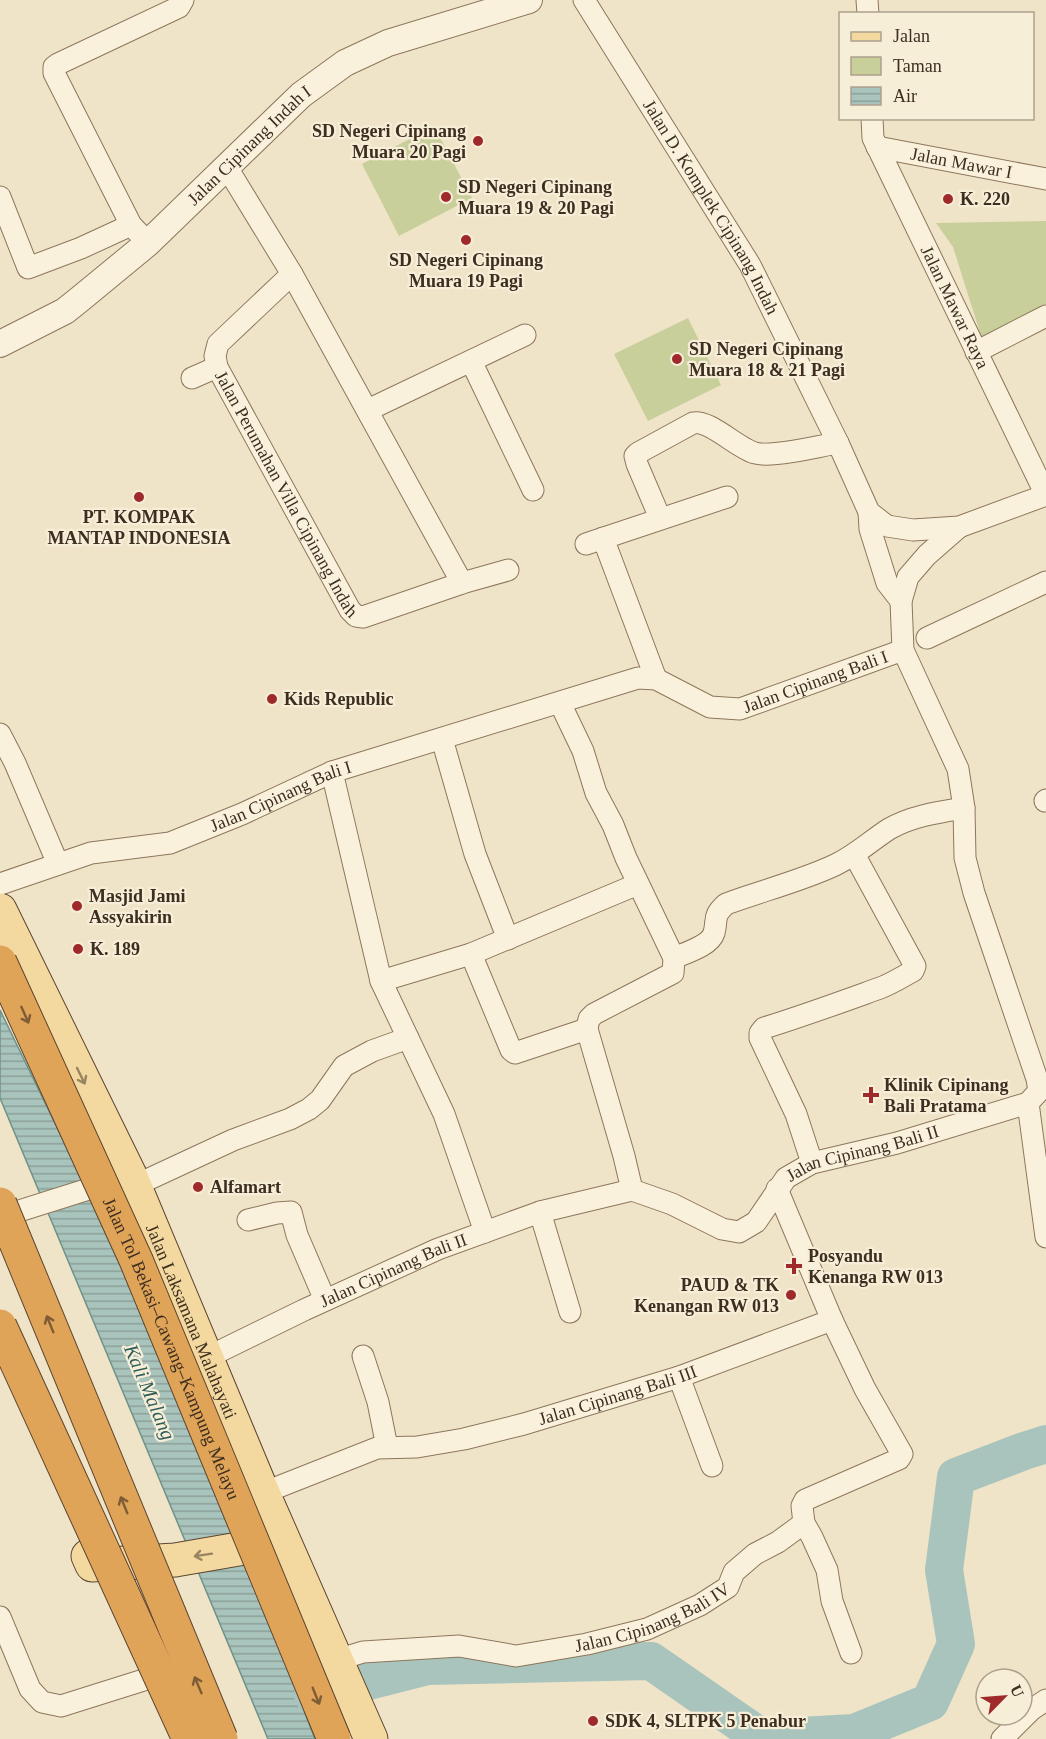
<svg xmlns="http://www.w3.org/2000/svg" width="1046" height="1739" viewBox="0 0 1046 1739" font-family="Georgia,serif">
<defs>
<pattern id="water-rules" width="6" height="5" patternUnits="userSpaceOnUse" patternTransform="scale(1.5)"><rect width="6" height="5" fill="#a9c4bc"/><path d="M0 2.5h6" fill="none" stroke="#8ba098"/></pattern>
</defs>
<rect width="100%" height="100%" fill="#f0e4c8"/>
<g fill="#c9cf9b">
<path d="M 434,126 L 472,198 L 399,236 L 362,164 Z"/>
<path d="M 1046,221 L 1046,304 L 982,339 L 953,247 L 936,223 Z"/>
<path d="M 688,318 L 721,385 L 648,421 L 614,354 Z"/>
</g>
<path fill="url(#water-rules)" stroke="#6f938a" stroke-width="1.5" d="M 0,1010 L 82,1179 L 138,1283 L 315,1739 L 268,1739 L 0,1098 Z"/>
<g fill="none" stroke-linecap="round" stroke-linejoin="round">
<path stroke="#a9c4bc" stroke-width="38" d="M 313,1695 L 427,1666 L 651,1661 L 762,1738 L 854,1733 L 930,1702 L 956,1644 L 944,1570 L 956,1477 L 1024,1451 L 1046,1444"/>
<g stroke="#8d765c" stroke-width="23">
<g id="minor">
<path id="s1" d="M 584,0 L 750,265 L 838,443 L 869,512 L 887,526 L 913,530 L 959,527 L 1046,495"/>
<path d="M 867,0 L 868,14"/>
<path id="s2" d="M 872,118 L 873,138 L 1046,495"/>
<path id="s3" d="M 877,147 L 1046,179"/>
<path d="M 226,166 L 292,274 L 462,583"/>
<path d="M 0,197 L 28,268 L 81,248 L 131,225"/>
<path d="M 148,243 L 131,225 L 54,73 L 54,67 L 58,64 L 179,7 L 183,0"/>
<path id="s4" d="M 292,274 L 218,344 L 215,356 L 217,367 L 350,610 L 356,616 L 363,617 L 462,583 L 508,570"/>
<path d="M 976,352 L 1046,316"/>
<path d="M 471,361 L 533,490"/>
<path d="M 192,378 L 217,367"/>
<path d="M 368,410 L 525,335"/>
<path d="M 869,512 L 870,529 L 887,583 L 901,601"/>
<path d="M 660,518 L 637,464 L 635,456 L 638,453 L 693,423 C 709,419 737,448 755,453 C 773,458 818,446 838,443"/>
<path d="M 959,527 L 927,555 L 908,577 L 901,601 L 903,650 L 958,769 L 964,808 L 965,858 L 974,893 L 1037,1079 L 1039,1091"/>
<path d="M 603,538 L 656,679"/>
<path d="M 586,544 L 727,497"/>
<path d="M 927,638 L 1046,582"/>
<path d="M 0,734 L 15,763 L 58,864"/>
<path d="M 442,739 L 475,854 L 508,939"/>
<path d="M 332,772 L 381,981 L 444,1114 L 485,1232"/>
<path d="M 1045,801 L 1046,800"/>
<path id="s5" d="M 0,884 L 91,853 L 170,843 L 242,814 L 332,772 L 638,678 L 656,679 L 710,707 L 740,709 L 903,650"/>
<path d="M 471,954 L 511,1050 L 515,1053 L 587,1029 L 589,1019 L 594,1014 L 673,973 L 674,958 L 626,858 L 613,825 L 596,793 L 583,751 L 560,703"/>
<path d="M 674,958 C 685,953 710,946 714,933 C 718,918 712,917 726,904 C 761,891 801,881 835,865 C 856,855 869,842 889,829 C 911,816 939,812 964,808"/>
<path d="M 381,981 L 471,954 L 638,884"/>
<path d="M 587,1029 L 624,1156 L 632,1190"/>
<path d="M 1028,1103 L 1046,1237"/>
<path d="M 812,1163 L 796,1114 L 760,1038 L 760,1033 L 764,1028 C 803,1016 841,1002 880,988 C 891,984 902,977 913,971 L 915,966 L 855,856"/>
<path d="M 134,1186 L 233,1140 L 290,1119 L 309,1109 L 320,1100 L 344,1066 L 372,1051 L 408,1038"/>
<path d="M 777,1189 L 832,1320 L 865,1389 L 902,1454 L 899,1459 L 805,1500 L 802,1506 L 804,1523"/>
<path d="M 540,1212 L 570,1312"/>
<path d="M 0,1217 L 111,1182"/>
<path d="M 248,1220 L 277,1213 L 291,1212 L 297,1235 L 325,1300"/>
<path d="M 363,1356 L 378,1402 L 387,1447"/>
<path id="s6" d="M 206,1358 L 304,1310 L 438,1249 L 540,1212 L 632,1190 L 672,1204 L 722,1229 L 739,1232 L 756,1222 L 786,1178 L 812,1163 L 897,1143 L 1028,1103 L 1039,1091"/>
<path d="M 679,1377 L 712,1466"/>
<path id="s7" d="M 263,1493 L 377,1448 L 417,1447 L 464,1439 L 524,1424 L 679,1377 L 832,1320"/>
<path d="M 0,1617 L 30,1689 L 42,1702 L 61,1706 L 150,1678"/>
<path id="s8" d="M 337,1660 L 363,1652 L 459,1646 L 516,1656 L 587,1644 L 647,1629 L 700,1605 L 728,1587 L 734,1572 L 755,1554 L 778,1542 L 804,1523 L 812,1537 L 827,1570 L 832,1601 L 851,1653"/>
<path d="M 1002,1739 L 1031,1710 L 1046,1700"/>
</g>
</g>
<g stroke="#8d765c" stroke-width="28">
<g id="tertiary">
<path id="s9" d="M 0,344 L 65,311 L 80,299 L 148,243 L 301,95 L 345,63 L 388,43 L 529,0"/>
</g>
</g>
<g stroke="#5b4430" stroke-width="35">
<g id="primary">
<path id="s10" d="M 0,910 L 131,1177 L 263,1493 L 371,1739"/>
<path d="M 88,1556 L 92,1565 L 175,1560 L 268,1544"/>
</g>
</g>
<use href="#minor" stroke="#faf1dc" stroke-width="21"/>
<use href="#tertiary" stroke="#faf1dc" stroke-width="26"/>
<use href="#primary" stroke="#f3d9a0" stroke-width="33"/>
<g stroke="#5b4430" stroke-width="35" stroke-linecap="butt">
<g id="motorway-bridge">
<path id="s11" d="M 0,962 L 136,1260 L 334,1739"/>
<path d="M 0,1204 L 221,1739"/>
<path d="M 0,1326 L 189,1739"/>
</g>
</g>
<use href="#motorway-bridge" stroke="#e0a458" stroke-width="33"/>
</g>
<defs><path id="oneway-shaft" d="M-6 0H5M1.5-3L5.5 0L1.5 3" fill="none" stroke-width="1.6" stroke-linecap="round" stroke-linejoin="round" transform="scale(1.5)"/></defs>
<g stroke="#7e5d36">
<use href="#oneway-shaft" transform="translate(25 1015) rotate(66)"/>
<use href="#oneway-shaft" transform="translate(50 1324) rotate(-112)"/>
<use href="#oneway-shaft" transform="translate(124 1505) rotate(-112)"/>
<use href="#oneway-shaft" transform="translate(198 1685) rotate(-113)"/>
<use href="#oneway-shaft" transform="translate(316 1696) rotate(68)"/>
</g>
<g stroke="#988460">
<use href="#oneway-shaft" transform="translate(81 1076) rotate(64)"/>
<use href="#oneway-shaft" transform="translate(203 1555) rotate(171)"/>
</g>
<g fill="#9e2a2b" stroke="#f7eed8" stroke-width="2">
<circle cx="478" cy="141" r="6"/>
<circle cx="446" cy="197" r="6"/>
<circle cx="948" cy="199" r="6"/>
<circle cx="466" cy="240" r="6"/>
<circle cx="677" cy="359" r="6"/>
<circle cx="139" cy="497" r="6"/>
<circle cx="272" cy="699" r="6"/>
<circle cx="77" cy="906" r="6"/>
<circle cx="78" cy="949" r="6"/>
<path d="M868 1086h6v6h6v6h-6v6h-6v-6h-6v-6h6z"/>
<circle cx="198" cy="1187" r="6"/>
<path d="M791 1257h6v6h6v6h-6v6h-6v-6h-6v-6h6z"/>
<circle cx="791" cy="1295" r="6"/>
<circle cx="593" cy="1721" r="6"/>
</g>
<g text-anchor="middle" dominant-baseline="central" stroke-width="4.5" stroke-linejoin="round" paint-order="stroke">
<g font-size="18" font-weight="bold" fill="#3d2e20" stroke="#f7eed8" text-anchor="start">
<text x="466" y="131" text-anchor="end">SD Negeri Cipinang<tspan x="466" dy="21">Muara 20 Pagi</tspan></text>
<text x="458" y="187">SD Negeri Cipinang<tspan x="458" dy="21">Muara 19 &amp; 20 Pagi</tspan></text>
<text x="960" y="199">K. 220</text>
<text x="466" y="260" text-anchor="middle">SD Negeri Cipinang<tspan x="466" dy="21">Muara 19 Pagi</tspan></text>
<text x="689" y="349">SD Negeri Cipinang<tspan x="689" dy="21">Muara 18 &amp; 21 Pagi</tspan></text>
<text x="139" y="517" text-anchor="middle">PT. KOMPAK<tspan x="139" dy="21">MANTAP INDONESIA</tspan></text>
<text x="284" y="699">Kids Republic</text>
<text x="89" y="896">Masjid Jami<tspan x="89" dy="21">Assyakirin</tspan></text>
<text x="90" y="949">K. 189</text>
<text x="884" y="1085">Klinik Cipinang<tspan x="884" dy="21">Bali Pratama</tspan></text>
<text x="210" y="1187">Alfamart</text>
<text x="808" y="1256">Posyandu<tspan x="808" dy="21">Kenanga RW 013</tspan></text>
<text x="779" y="1285" text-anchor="end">PAUD &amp; TK<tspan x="779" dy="21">Kenangan RW 013</tspan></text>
<text x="605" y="1721">SDK 4, SLTPK 5 Penabur</text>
</g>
<g font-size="18" fill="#3d2e20" stroke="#f7eed8">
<text stroke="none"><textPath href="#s9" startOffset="321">Jalan Cipinang Indah I</textPath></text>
<text stroke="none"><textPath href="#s3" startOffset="86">Jalan Mawar I</textPath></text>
<text stroke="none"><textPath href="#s1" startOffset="243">Jalan D. Komplek Cipinang Indah</textPath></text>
<text stroke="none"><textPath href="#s2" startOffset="208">Jalan Mawar Raya</textPath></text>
<text stroke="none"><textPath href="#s4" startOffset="270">Jalan Perumahan Villa Cipinang Indah</textPath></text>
<text stroke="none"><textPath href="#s5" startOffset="862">Jalan Cipinang Bali I</textPath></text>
<text stroke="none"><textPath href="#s5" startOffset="296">Jalan Cipinang Bali I</textPath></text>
<text stroke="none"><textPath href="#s6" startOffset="729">Jalan Cipinang Bali II</textPath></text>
<text stroke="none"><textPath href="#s6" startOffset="207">Jalan Cipinang Bali II</textPath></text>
<text stroke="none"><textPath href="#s10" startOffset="454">Jalan Laksamana Malahayati</textPath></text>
<text stroke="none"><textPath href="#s11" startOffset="423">Jalan Tol Bekasi–Cawang–Kampung Melayu</textPath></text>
<text stroke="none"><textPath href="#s7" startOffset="370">Jalan Cipinang Bali III</textPath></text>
<text stroke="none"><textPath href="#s8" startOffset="324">Jalan Cipinang Bali IV</textPath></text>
</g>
<g font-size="20" font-style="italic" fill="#2f5d5a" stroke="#f7eed8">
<text transform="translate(150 1392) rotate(67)">Kali Malang</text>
</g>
</g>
<rect x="839" y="12" width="195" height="108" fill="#f7eed8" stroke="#ada18e" stroke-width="1.5"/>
<rect x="851" y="32" width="30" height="9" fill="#f3d9a0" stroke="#ada18e" stroke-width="1.5"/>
<text x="893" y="42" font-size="18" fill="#3d2e20">Jalan</text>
<rect x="851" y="57" width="30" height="18" fill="#c9cf9b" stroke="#ada18e" stroke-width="1.5"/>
<text x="893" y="72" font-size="18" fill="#3d2e20">Taman</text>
<rect x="851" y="87" width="30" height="18" fill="url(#water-rules)" stroke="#ada18e" stroke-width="1.5"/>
<text x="893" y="102" font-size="18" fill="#3d2e20">Air</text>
<g transform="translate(1004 1697) rotate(65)"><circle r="28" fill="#f7eed8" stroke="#ada18e" stroke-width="1.5"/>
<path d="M0-4.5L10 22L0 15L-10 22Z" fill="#9e2a2b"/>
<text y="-9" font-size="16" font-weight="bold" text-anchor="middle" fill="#3d2e20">U</text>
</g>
</svg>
